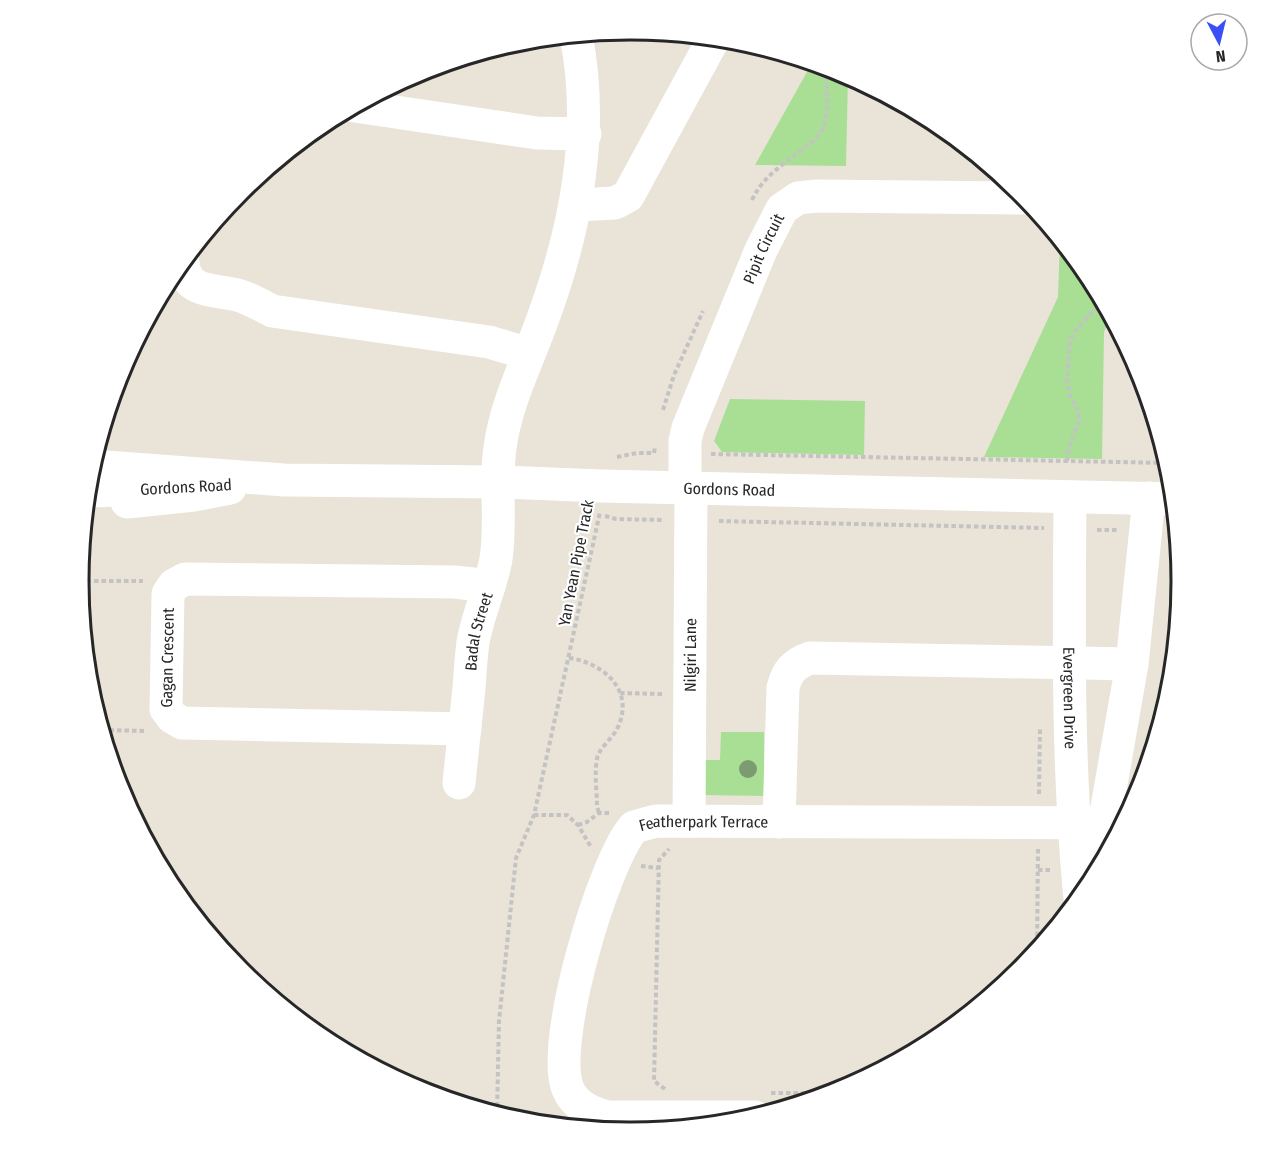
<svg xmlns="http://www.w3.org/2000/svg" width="1261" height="1163" viewBox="0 0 1261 1163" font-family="'Fira Sans Condensed',sans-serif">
<rect width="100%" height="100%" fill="#e9e3d8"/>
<g fill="#a9df95">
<path d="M 812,63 L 848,75 L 846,166 L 755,165 Z"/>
<path d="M 1060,240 L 1089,275 L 1111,316 L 1104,332 L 1102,459 L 984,457 L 1058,297 Z"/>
<path d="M 730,399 L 865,401 L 864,455 L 722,452 L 714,441 Z"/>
<path d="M 721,732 L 764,732 L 764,796 L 703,795 L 703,760 L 720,760 Z"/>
</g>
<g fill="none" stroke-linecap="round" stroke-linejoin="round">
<g stroke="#c3c3c3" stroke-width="4" stroke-dasharray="4.5 3" stroke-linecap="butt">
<path d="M 752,200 C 762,178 781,166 800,151 C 808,145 819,137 823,128 C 830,109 826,87 826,67"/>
<path d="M 663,410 L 674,375 L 703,311"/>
<path d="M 711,454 L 1168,463"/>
<path d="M 617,457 L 637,453 L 654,453 L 655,447"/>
<path d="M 1067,461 L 1070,444 L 1080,419 L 1077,408 L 1070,396 L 1067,380 L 1070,339 L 1081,324 L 1103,301"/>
<path d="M 605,516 L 616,519 L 663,520"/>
<path d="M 719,521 L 1044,528"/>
<path d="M 1097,530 L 1119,530"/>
<path d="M 79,581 L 143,581"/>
<path d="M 569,658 C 604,663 636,691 617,729 C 612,739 598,749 597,759 C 594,774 597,791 597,806 L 599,813"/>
<path d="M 620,693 L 662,694"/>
<path d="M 102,730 L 147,731"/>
<path d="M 1039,794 L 1040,727"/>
<path d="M 534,815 L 567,815 L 578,825 L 591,847"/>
<path d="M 578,825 L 587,822 L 599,813 L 609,813"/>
<path d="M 641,866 L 658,868"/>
<path d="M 1038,870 L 1052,870"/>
<path d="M 1037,951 L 1038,848"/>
<path d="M 665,1089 L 654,1081 L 659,860 L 669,849"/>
<path d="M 771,1093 L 836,1093"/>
<path d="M 497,1114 L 499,1021 L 516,858 L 534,815 L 600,512"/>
</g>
<g stroke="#fff" stroke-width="33">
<path d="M 355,106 L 537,133 L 585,134"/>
<path d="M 576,205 L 615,203 L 628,196 L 714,38"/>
<path d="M 183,262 C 185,294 214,289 237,295 C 249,298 261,305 272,311 L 489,342 L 529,354"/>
<path id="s1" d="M 92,466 L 284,480 L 499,482 L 602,486 L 1174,499"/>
<path id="s2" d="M 685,488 L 685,441 L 688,428 L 761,250 L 782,209 L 798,198 L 817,196 L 1026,198"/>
<path d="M 88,491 L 151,489"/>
<path id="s3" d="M 1070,497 C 1069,631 1067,765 1080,899"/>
<path d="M 127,502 L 194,495 L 230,488"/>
<path id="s4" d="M 465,729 L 182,723 L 172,717 L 166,709 L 168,594 L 174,585 L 185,579 L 455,582 L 489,586"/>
<path id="s5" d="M 459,783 C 462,751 466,719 469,688 C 470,673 471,657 473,642 C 478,614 491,587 496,559 C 502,520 494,480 501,441 C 508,399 528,360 542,321 C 576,229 595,132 576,35"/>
<path id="s6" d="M 689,821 L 691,488"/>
<path d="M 779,822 L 783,688 C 787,671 794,664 810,658 C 917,659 1025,663 1132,664"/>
<path d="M 1095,876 L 1132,664 L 1149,498"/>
<path id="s7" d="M 755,1117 L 608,1117 C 591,1113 575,1106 568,1089 C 549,1045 603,862 634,827 L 656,821 L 1104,823"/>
</g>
</g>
<circle fill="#7d9b70" cx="748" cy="769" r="9"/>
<g text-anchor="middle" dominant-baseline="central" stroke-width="4.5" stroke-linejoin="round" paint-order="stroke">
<g font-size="16" fill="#272727" stroke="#fff">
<text stroke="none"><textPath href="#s2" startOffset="255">Pipit Circuit</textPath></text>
<text transform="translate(186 487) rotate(-3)">Gordons Road</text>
<text stroke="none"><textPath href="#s1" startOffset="638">Gordons Road</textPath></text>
<text transform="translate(576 563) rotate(-79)">Yan Yean Pipe Track</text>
<text stroke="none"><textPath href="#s5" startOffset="153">Badal Street</textPath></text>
<text stroke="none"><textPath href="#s6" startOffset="166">Nilgiri Lane</textPath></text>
<text stroke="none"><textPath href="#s4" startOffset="356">Gagan Crescent</textPath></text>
<text stroke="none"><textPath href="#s3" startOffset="201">Evergreen Drive</textPath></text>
<text stroke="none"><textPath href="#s7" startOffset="543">Featherpark Terrace</textPath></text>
</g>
</g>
<path d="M0 0H1261V1163H0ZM89 581a541 541 0 1 1 1082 0a541 541 0 1 1-1082 0Z" fill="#fff" fill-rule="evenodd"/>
<path fill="none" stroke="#272727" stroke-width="3" d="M89 581a541 541 0 1 1 1082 0a541 541 0 1 1-1082 0Z"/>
<g transform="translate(1219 42) rotate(173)"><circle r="28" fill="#ffffff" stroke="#a9a9a9" stroke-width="1.5"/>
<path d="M0-4.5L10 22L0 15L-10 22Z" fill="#3a4ff5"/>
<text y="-9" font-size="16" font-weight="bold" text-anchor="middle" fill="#272727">N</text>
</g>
</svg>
